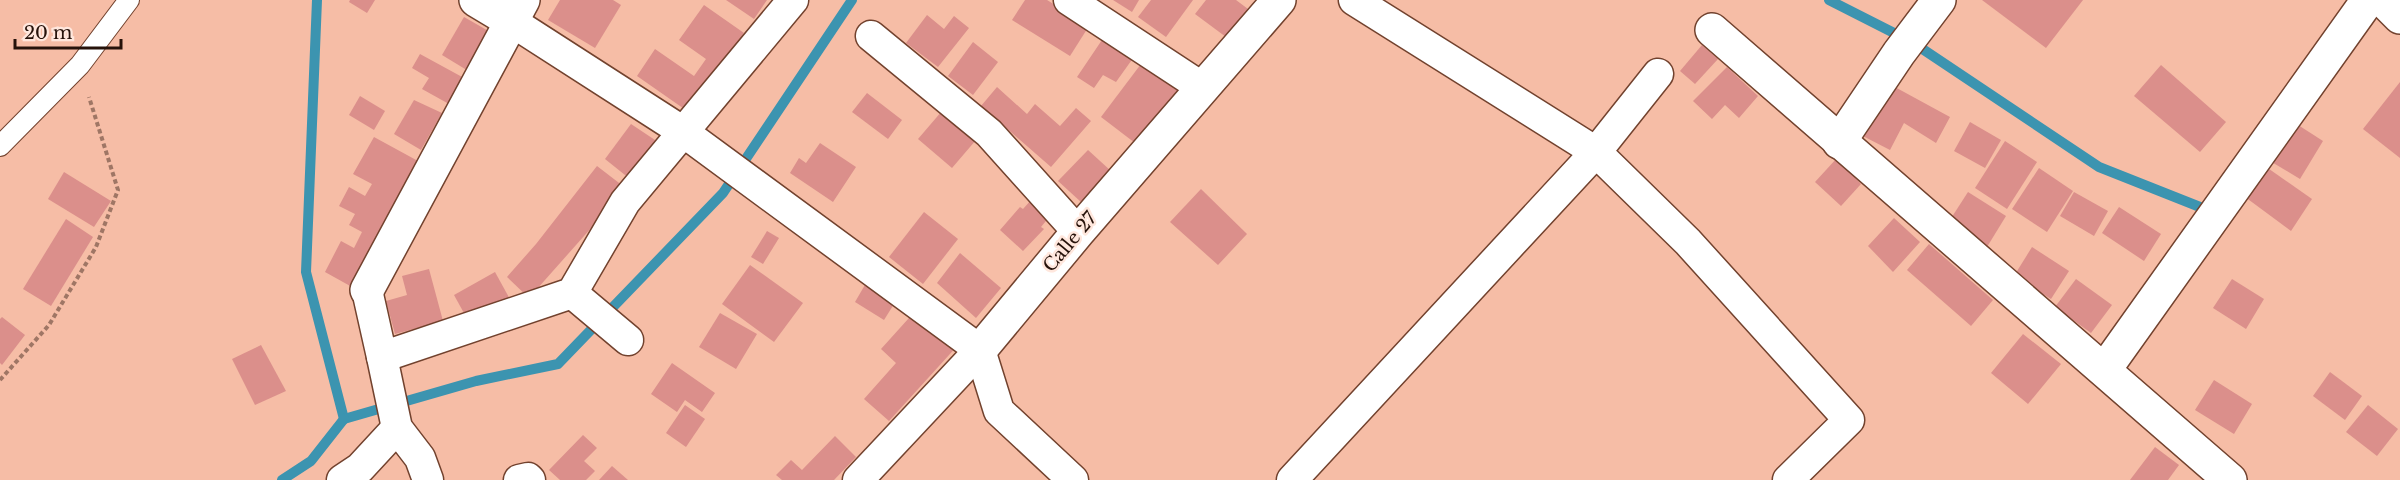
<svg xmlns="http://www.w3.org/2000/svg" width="2400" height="480" viewBox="0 0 2400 480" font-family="'Libre Baskerville',serif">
<rect width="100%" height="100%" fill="#f6bda6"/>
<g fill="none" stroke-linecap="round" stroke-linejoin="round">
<g stroke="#3c94b0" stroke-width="10">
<path d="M 317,0 L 306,272 L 344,419"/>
<path d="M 1829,0 L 1896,34"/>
<path d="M 1915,44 L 2099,167 L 2200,207"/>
<path d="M 344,419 L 476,381 L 558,364 L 723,193 L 852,0"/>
<path d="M 282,480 L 311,461 L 344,419"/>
</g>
</g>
<g fill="#db8f8b">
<path d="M 350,0 L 375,0 L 367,13 L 349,2 Z"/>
<path d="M 560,0 L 613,0 L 621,5 L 595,48 L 548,20 Z"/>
<path d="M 726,0 L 767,0 L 754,19 Z"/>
<path d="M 1025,0 L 1047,0 L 1089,26 L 1070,56 L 1012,20 Z"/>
<path d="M 1113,0 L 1139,0 L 1132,12 Z"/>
<path d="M 1151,0 L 1193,0 L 1166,37 L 1138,17 Z"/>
<path d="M 1206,0 L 1236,0 L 1248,9 L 1226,37 L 1195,14 Z"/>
<path d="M 1982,0 L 2083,0 L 2046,48 Z"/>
<path d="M 704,5 L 744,33 L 690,113 L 637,76 L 655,49 L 694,76 L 706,59 L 679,40 Z"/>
<path d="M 927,15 L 944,29 L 954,16 L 969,28 L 938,67 L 906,43 Z"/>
<path d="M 464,17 L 492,33 L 470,72 L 442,55 Z"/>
<path d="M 1106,34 L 1136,54 L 1116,82 L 1103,75 L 1094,88 L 1077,77 Z"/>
<path d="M 973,42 L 998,62 L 973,95 L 948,76 Z"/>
<path d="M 1702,45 L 1718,59 L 1695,84 L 1680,71 Z"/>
<path d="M 420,54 L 464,78 L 449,104 L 422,89 L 429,78 L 412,68 Z"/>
<path d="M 1144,60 L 1184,88 L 1139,146 L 1101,117 Z"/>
<path d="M 2161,65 L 2226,122 L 2200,152 L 2134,96 Z"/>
<path d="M 1727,67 L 1758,96 L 1739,118 L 1725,105 L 1712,119 L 1693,101 Z"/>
<path d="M 2400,82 L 2400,158 L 2363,129 Z"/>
<path d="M 1893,86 L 1950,117 L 1936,143 L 1904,123 L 1890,150 L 1859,134 Z"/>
<path d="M 997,87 L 1027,114 L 1035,104 L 1060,126 L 1076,108 L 1091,121 L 1051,167 L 981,106 Z"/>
<path d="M 867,93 L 902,120 L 888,139 L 852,112 Z"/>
<path d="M 360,96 L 385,111 L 374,130 L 349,115 Z"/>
<path d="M 414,100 L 442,113 L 421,150 L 394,134 Z"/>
<path d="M 942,111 L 976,140 L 952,168 L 918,139 Z"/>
<path d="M 1970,122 L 2001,140 L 1985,168 L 1954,151 Z"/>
<path d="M 2295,123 L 2323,141 L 2300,179 L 2270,161 Z"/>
<path d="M 631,124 L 658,142 L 630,179 L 605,159 Z"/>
<path d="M 374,137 L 418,161 L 352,287 L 325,272 L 341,241 L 354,248 L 362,232 L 349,225 L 355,214 L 339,206 L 349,187 L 365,196 L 372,184 L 353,174 Z"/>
<path d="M 2005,141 L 2037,162 L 2007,209 L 1975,188 Z"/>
<path d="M 820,143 L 856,167 L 833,202 L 790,173 L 799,158 L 806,163 Z"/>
<path d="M 1088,150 L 1111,171 L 1081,202 L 1058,181 Z"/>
<path d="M 1837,158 L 1861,184 L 1841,206 L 1815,182 Z"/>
<path d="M 2262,164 L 2312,199 L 2291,231 L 2241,194 Z"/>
<path d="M 597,166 L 623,186 L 592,227 L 529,298 L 507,277 L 536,244 Z"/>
<path d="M 2039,168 L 2073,191 L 2047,232 L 2012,209 Z"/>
<path d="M 64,172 L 111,201 L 94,227 L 48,199 Z"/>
<path d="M 1201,189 L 1247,234 L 1218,265 L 1170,222 Z"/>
<path d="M 1968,192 L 2006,216 L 1987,247 L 1948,223 Z"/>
<path d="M 2074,192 L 2108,211 L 2094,236 L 2060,216 Z"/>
<path d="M 1032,199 L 1050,216 L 1041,227 L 1044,229 L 1023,251 L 1000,230 L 1020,207 L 1023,209 Z"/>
<path d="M 2119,207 L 2161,234 L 2144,261 L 2102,233 Z"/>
<path d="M 924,212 L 958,239 L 923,284 L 889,257 Z"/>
<path d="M 1894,218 L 1920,242 L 1893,272 L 1868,246 Z"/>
<path d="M 66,219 L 93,237 L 51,306 L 23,289 Z"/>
<path d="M 767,231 L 779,238 L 763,264 L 751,257 Z"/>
<path d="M 1929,244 L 1993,300 L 1971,326 L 1907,270 Z"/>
<path d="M 2032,247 L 2069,271 L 2051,299 L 2014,276 Z"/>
<path d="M 960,253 L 1001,288 L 976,318 L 937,283 Z"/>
<path d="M 750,265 L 803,303 L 774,342 L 722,304 Z"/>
<path d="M 429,269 L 443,321 L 395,334 L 386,301 L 407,295 L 402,276 Z"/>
<path d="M 495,272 L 511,301 L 470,324 L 454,295 Z"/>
<path d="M 869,278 L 899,296 L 884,320 L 855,302 Z"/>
<path d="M 2076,279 L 2112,305 L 2091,333 L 2055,307 Z"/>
<path d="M 2232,279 L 2264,299 L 2246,329 L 2213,308 Z"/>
<path d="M 918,308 L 959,344 L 889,421 L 864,399 L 896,363 L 881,349 Z"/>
<path d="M 720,313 L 757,334 L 736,369 L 699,347 Z"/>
<path d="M 2,317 L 25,335 L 2,365 L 0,363 L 0,319 Z"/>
<path d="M 2023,334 L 2061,364 L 2028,404 L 1991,373 Z"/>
<path d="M 261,345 L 286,391 L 255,405 L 232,359 Z"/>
<path d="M 672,363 L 715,393 L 702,412 L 685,400 L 677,412 L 651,394 Z"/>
<path d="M 2330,372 L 2362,396 L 2345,420 L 2313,396 Z"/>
<path d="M 2214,380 L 2252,404 L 2234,434 L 2195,410 Z"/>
<path d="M 685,405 L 705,419 L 686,447 L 666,433 Z"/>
<path d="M 2368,405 L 2398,429 L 2377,456 L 2346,432 Z"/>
<path d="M 583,435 L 597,448 L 584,461 L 595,471 L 586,480 L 560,480 L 549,470 Z"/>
<path d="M 835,436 L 856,457 L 834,480 L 782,480 L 776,475 L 791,460 L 802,470 Z"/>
<path d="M 2155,447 L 2179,465 L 2168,480 L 2130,480 Z"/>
<path d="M 612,466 L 628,480 L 599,480 Z"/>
</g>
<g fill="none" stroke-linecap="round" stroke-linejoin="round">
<g stroke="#72422e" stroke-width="22">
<path id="service" d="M 0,146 L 80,65 L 129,0"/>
</g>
<g stroke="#72422e" stroke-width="33">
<g id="pedestrian">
<path d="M 1069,0 L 1203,88"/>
<path d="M 1354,0 L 1596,152 L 1688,242 L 1849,420 L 1788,480"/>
<path d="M 511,21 L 682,131 L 980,350 L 999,411 L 1073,480"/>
<path d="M 871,36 L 989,133 L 1078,232"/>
<path d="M 367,290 L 382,357 L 572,293 L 625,202 L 793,0"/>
<path d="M 572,293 L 628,340"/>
<path d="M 382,357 L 397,428 L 420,458 L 428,480"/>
<path d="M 342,480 L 360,468 L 397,428"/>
<path d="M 519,480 L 528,478 L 530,480"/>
<path d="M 858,480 L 980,350"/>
<path d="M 1292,480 L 1596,152 L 1658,74"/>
</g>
</g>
<g stroke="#72422e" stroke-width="36">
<g id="minor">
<path d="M 476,0 L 511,21"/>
<path d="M 2383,0 L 2400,17"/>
<path d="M 1712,30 L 2230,480"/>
<path d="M 1839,142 L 1899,53 L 1939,0"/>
<path d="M 367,290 L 523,0"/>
<path d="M 980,350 L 1078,232 L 1279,0"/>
<path d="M 2105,369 L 2368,0"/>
</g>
</g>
<path stroke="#9f7665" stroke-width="4" stroke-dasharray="4.5 3" stroke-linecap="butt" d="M 0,380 L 49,325 L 96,247 L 118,190 L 89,97"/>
<use href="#service" stroke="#fff" stroke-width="20"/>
<use href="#pedestrian" stroke="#fff" stroke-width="30"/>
<use href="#minor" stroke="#fff" stroke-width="33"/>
</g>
<g text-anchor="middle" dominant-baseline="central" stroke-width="5" stroke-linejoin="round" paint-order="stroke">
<g font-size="18" fill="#26120a" stroke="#ffe7dd">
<text transform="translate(1070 242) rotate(-50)">Calle 27</text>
</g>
</g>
<path d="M15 39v9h106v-9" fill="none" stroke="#26120a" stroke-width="3"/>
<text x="24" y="39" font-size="18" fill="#26120a" stroke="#ffe7dd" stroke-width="4.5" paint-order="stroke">20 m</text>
</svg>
